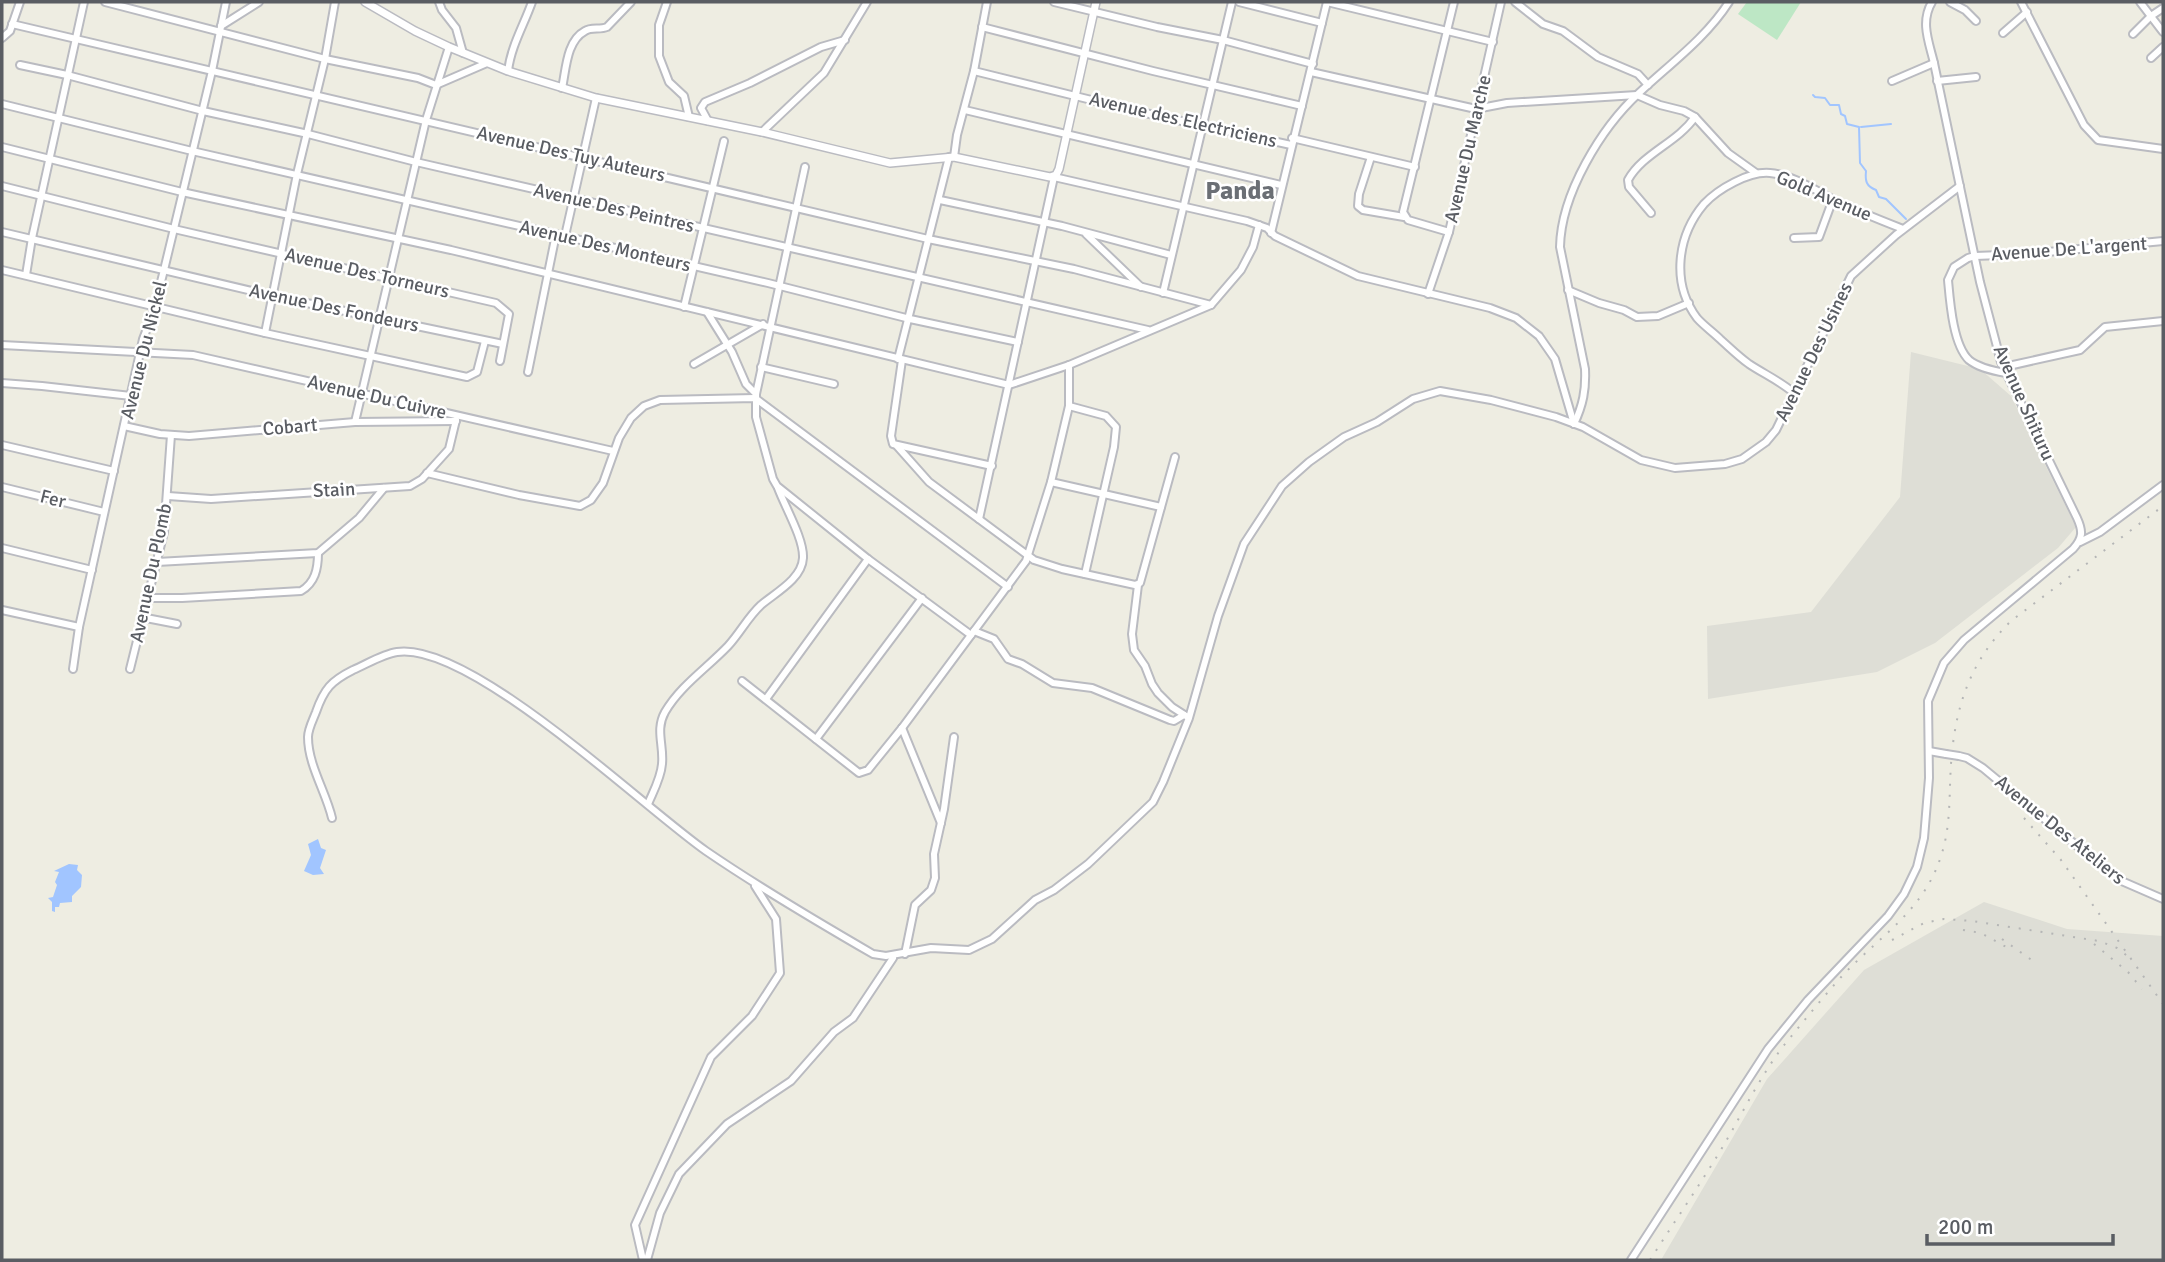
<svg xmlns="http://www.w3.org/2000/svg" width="2165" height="1262" viewBox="0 0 2165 1262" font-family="Signika,sans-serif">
<rect width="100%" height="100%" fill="#eeede2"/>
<g fill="#deded6">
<path d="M 1911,352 L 1980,369 L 2011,396 L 2076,527 L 2058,548 L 1935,643 L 1877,672 L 1708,699 L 1707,626 L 1811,612 L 1900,497 Z"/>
<path d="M 1984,902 L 2067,929 L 2163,936 L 2163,1260 L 1661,1260 L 1767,1079 L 1864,970 Z"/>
</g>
<path fill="#bde7c5" d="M 1747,2 L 1801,2 L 1777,40 L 1738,14 Z"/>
<g fill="#a1c5ff">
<path d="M 318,839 L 321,848 L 326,850 L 320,868 L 324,874 L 313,875 L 304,871 L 311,855 L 308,844 Z"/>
<path d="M 69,864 L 78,865 L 77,870 L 82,875 L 81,887 L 72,896 L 72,902 L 60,903 L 59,907 L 55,907 L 55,912 L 52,911 L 52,902 L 48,898 L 53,897 L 57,885 L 55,882 L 59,872 L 54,871 Z"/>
</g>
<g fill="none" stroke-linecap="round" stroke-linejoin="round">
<g stroke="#a1c5ff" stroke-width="2">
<path d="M 1813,95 L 1815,97 L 1825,98 L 1830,105 L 1839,105 L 1841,114 L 1845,116 L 1847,124 L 1859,127 L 1860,163 L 1866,171 C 1865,181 1866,186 1876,190 L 1879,197 L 1886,199 L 1906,219"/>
<path d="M 1861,127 L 1891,124"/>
</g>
<g stroke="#babbc1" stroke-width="10">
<g id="minor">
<path d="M 105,2 L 325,59 L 418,78 L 436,85 L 487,63"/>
<path d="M 439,2 L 442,10 L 456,28 L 463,53"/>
<path d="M 667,2 L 659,25 L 659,56 L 669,82 L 684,96 L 689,117"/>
<path d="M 1054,2 L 1157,27 L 1223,40 L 1313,64"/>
<path d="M 1239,2 L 1322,23"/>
<path d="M 1327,2 L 1493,42"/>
<path d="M 1515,2 L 1543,24 L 1563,31 L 1598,57 L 1638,74 L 1648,85"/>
<path d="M 1950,2 L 1965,10 L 1976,21"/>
<path d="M 2021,2 L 2084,125 L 2098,140 L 2163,149"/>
<path d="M 2140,2 L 2163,32"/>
<path d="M 12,24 L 928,239 L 1074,269 L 1211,305"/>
<path d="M 221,26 L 259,2"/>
<path d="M 982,27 L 1153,71 L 1302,106"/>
<path d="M 2003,33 L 2027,12"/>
<path d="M 2133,34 L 2151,16 L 2163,8"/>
<path d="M 2,38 L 10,31 L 20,2"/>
<path d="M 2151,58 L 2163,47"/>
<path d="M 20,65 L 67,75 L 203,111 L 308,134 L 416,162 L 1148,330"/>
<path d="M 508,71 C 511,46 524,25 532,2"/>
<path d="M 974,71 L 1136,111 L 1291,145"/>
<path d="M 1311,72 L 1476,109 L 1507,103 L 1637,95 L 1660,105 L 1684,111 L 1695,117 L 1728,153 L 1756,173"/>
<path d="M 1892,81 L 1934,63"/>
<path d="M 1937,81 L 1976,77"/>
<path d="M 562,88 C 566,71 566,41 585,31 C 591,27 600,30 607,27 L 631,2"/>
<path d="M 2,104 L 192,151 L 768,283 L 910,319 L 1018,342"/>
<path d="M 965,110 L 1281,185"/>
<path d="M 708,121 L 701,108 L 705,102 L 750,83 L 821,47 L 845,40"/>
<path d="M 762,132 L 824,73 L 867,2"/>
<path d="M 1292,138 L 1415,167"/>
<path d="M 2,147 L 182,192 L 451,250 L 1009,385 L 1069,365 L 1211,305 L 1241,270 L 1253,247 L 1259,225"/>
<path d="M 954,157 L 957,135 L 974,71 L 987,2"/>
<path d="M 1371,157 L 1359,194 L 1358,206 L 1363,210 L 1404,217"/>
<path d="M 805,167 L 756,394 L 756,417 L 773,479 L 777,486 L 868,559 L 971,635"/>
<path d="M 2,186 L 174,229 L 496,303 L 509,314 L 500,361"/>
<path d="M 940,200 L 1062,226 L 1171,255"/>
<path d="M 1651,213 L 1629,187 L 1628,180 C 1643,153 1677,143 1695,117"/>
<path d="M 2,232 L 273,296 L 503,344"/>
<path d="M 1449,232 L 1408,220 L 1403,212 L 1454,2"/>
<path d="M 1271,233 L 1327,2"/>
<path d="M 1086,234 L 1141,287"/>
<path d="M 565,236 L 596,98"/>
<path d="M 1794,238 L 1819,237 L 1833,199"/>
<path d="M 2,270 L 265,333 L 467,377 L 477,372 L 485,341"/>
<path d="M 26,275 L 32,238 L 84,2"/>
<path d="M 1568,290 L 1599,303 L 1624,310 L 1637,317 L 1658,316 L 1689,303"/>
<path d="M 1163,293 L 1232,2"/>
<path d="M 1428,294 L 1449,232 L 1501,2"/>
<path d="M 684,307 L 724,141"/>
<path d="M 707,312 L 732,352 L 746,384 L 756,394"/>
<path d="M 265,333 L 297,174 L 325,59 L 335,2"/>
<path d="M 2,345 L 193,355 L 613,451"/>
<path d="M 898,359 L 949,157"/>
<path d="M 902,360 L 891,436 L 893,444 L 992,466"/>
<path d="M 694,364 L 763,324"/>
<path d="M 761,367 L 834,384"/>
<path d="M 2004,367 L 2080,350 L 2105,327 L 2163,321"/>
<path d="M 528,372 L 556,234"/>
<path d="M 2006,373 C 1994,371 1979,368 1969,360 C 1953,345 1950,302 1948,280 L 1954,267 L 1968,258 L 1975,256 L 2027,254 L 2163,241"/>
<path d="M 2,383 L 42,386 L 131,396"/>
<path d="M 1794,393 C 1780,381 1764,374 1749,364 C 1739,357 1730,348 1721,340 C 1713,332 1704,326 1697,318 C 1671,283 1677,236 1704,204 C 1718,189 1749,171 1770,173 C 1793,175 1815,190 1834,200 C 1857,211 1880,220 1903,229"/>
<path d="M 1069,406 L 1106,416 L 1116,427 L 1114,447 L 1085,574"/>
<path d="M 355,422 L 426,120 L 449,47"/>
<path d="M 1574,424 C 1583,405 1586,390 1585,369 L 1560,247 C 1561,194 1601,128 1639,93 C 1670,64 1706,38 1729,2"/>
<path d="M 124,426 L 160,434 L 189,436 L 355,422 L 456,421"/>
<path d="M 2,445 L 114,471"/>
<path d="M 897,446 L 929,482 L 1034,560 L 1062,569 L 1135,585 L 1140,583 L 1175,457"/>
<path d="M 427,473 L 519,495 L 580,506 L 591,500 L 603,483 L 619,438 L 631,418 L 644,406 L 660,400 L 755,398 L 1008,587"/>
<path d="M 1051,482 L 1161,507"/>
<path d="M 2,487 L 104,512"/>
<path d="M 168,496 L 211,499 L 410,486 L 422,479 L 449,449 L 456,420"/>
<path d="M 979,519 L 1054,177 L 1247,221 L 1267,228 L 1275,236 L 1358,276 L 1490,308 L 1516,318 L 1539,336 L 1555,359 L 1574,424"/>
<path d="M 2080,542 L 2100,532 L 2163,485"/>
<path d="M 2,548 L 92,570"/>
<path d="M 157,562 L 318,553 L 359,518 L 384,488"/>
<path d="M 1138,585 L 1132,634 L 1134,650 L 1145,666 L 1152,684 L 1158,693 L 1172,707 L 1186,716"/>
<path d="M 147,598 L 182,598 L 301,591 C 315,583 318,569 318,553"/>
<path d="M 2,610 L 79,627"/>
<path d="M 141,617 L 177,624"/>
<path d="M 974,631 L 994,639 L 1008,659 L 1022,664 L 1053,683 L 1092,688 L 1170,720 L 1174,721 L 1184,715"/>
<path d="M 73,669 L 79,627 L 143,339 L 153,313 L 164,270 L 212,71 L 226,2"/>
<path d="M 130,669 L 164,532 L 171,435"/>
<path d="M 742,681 L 859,773 L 868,770 L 902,728 L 1026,561 L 1051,482 L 1069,406 L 1069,365"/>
<path d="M 766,699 L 868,559"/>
<path d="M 902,728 L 941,823"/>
<path d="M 816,739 L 922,598"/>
<path d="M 1929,751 L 1946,754"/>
<path d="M 1959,756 L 1967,758 L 1983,768 L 2117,879 L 2163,899"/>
<path d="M 648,804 C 653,792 661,778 662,764 C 664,745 655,730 665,712 C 680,686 707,668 728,646 C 740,633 748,617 761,605 C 775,593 802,579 803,558 C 804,539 785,507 778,488"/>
<path d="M 332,818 C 326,792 308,765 308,737 C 308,729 313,720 316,712 C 324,689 331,681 353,670 C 367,664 383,654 397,652 C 470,641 643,807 706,851 C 760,888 816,921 873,954 L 886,956 L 931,948 L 969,950 L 992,939 L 1035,900 L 1054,890 L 1088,864 L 1153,802 L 1163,782 L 1189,718 L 1218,616 L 1244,544 L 1282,486 L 1309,462 L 1344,437 L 1377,422 L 1413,399 L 1440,391 L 1491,400 L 1556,417 L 1583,427 L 1641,460 L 1675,468 L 1725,464 L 1742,459 L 1766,442 L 1776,430 L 1851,276 L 1896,235 L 1960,186"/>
<path d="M 905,954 L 915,905 L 931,890 L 935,878 L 934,854 L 944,809 L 954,737"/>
<path d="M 643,1260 L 635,1225 L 711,1057 L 752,1016 L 780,973 L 776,919 L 755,886"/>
<path d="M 647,1260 L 660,1213 L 679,1174 L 727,1124 L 791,1081 L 834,1032 L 853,1018 L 893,958"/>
<path d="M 1631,1260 L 1768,1049 L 1808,1000 L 1888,916 L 1904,894 L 1917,867 L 1924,838 L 1929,778 L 1928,701 L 1944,663 L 1964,640 L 2073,549 C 2083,538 2083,531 2077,518 L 2001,362 L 1980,282 L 1934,63 C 1929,42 1920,22 1932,2"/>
</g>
</g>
<g stroke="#babbc1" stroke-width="10">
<path id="tertiary" d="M 365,2 L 415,31 L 449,47 L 508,71 L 596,98 L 762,132 L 890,163 L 954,157 L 1050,177 L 1056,175 L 1059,169 L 1096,2"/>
</g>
<use href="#minor" stroke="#fff" stroke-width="6"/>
<use href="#tertiary" stroke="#fff" stroke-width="7"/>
<g stroke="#b5b6b6" stroke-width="2" stroke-dasharray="2 9" stroke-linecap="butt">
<path d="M 2024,818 L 2061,860 L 2163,1004"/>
<path d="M 1963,930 L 1981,933 L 2008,948"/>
<path d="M 2002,939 L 2033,961"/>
<path d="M 1892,940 L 1924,923 L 1944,919 L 1972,921 L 2099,941 L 2117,948 L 2130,958"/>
<path d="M 2094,944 L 2128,972 L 2142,989"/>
<path d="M 1650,1260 C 1673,1224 1697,1189 1719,1153 C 1741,1117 1759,1077 1785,1044 C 1804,1021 1823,997 1843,975 C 1882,934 1925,910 1942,853 C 1951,824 1949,793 1951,764 C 1955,707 1970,661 2011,621 L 2163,506"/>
</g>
<g stroke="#babbc1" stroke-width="10" stroke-linecap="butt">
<path id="minor-bridge" d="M 1946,754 L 1959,756"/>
</g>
<use href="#minor-bridge" stroke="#fff" stroke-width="6"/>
</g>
<g text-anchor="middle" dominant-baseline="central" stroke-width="5" stroke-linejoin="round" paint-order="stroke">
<g font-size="19" fill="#5a5d63" stroke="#fff">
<text transform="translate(1183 120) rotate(13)">Avenue des Electriciens</text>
<text transform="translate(1468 149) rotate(-77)">Avenue Du Marche</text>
<text transform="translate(571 154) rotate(13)">Avenue Des Tuy Auteurs</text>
<text transform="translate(1824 196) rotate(23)">Gold Avenue</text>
<text transform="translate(614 208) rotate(13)">Avenue Des Peintres</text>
<text transform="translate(605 246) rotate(13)">Avenue Des Monteurs</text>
<text transform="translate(2069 249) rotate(-4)">Avenue De L'argent</text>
<text transform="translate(367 273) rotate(13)">Avenue Des Torneurs</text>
<text transform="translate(334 308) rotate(12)">Avenue Des Fondeurs</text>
<text transform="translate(144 350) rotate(-76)">Avenue Du Nickel</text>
<text transform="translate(1814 352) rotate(-64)">Avenue Des Usines</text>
<text transform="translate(377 397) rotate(13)">Avenue Du Cuivre</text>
<text transform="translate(2024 403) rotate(66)">Avenue Shituru</text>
<text transform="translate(290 427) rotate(-5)">Cobart</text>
<text transform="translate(334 490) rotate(-3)">Stain</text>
<text transform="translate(53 499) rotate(14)">Fer</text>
<text transform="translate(151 573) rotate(-78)">Avenue Du Plomb</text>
<text transform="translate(2060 830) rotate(39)">Avenue Des Ateliers</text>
</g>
<g font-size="26" font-weight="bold" fill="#6b6f75" stroke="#fff">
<text x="1240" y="191">Panda</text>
</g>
</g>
<rect width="2165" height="1262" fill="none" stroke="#5a5d63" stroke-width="7"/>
<path d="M1927 1234v10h186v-10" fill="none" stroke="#5a5d63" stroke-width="3.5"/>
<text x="1938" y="1234" font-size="21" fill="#5a5d63" stroke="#ffffff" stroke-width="5" paint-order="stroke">200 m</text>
</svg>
